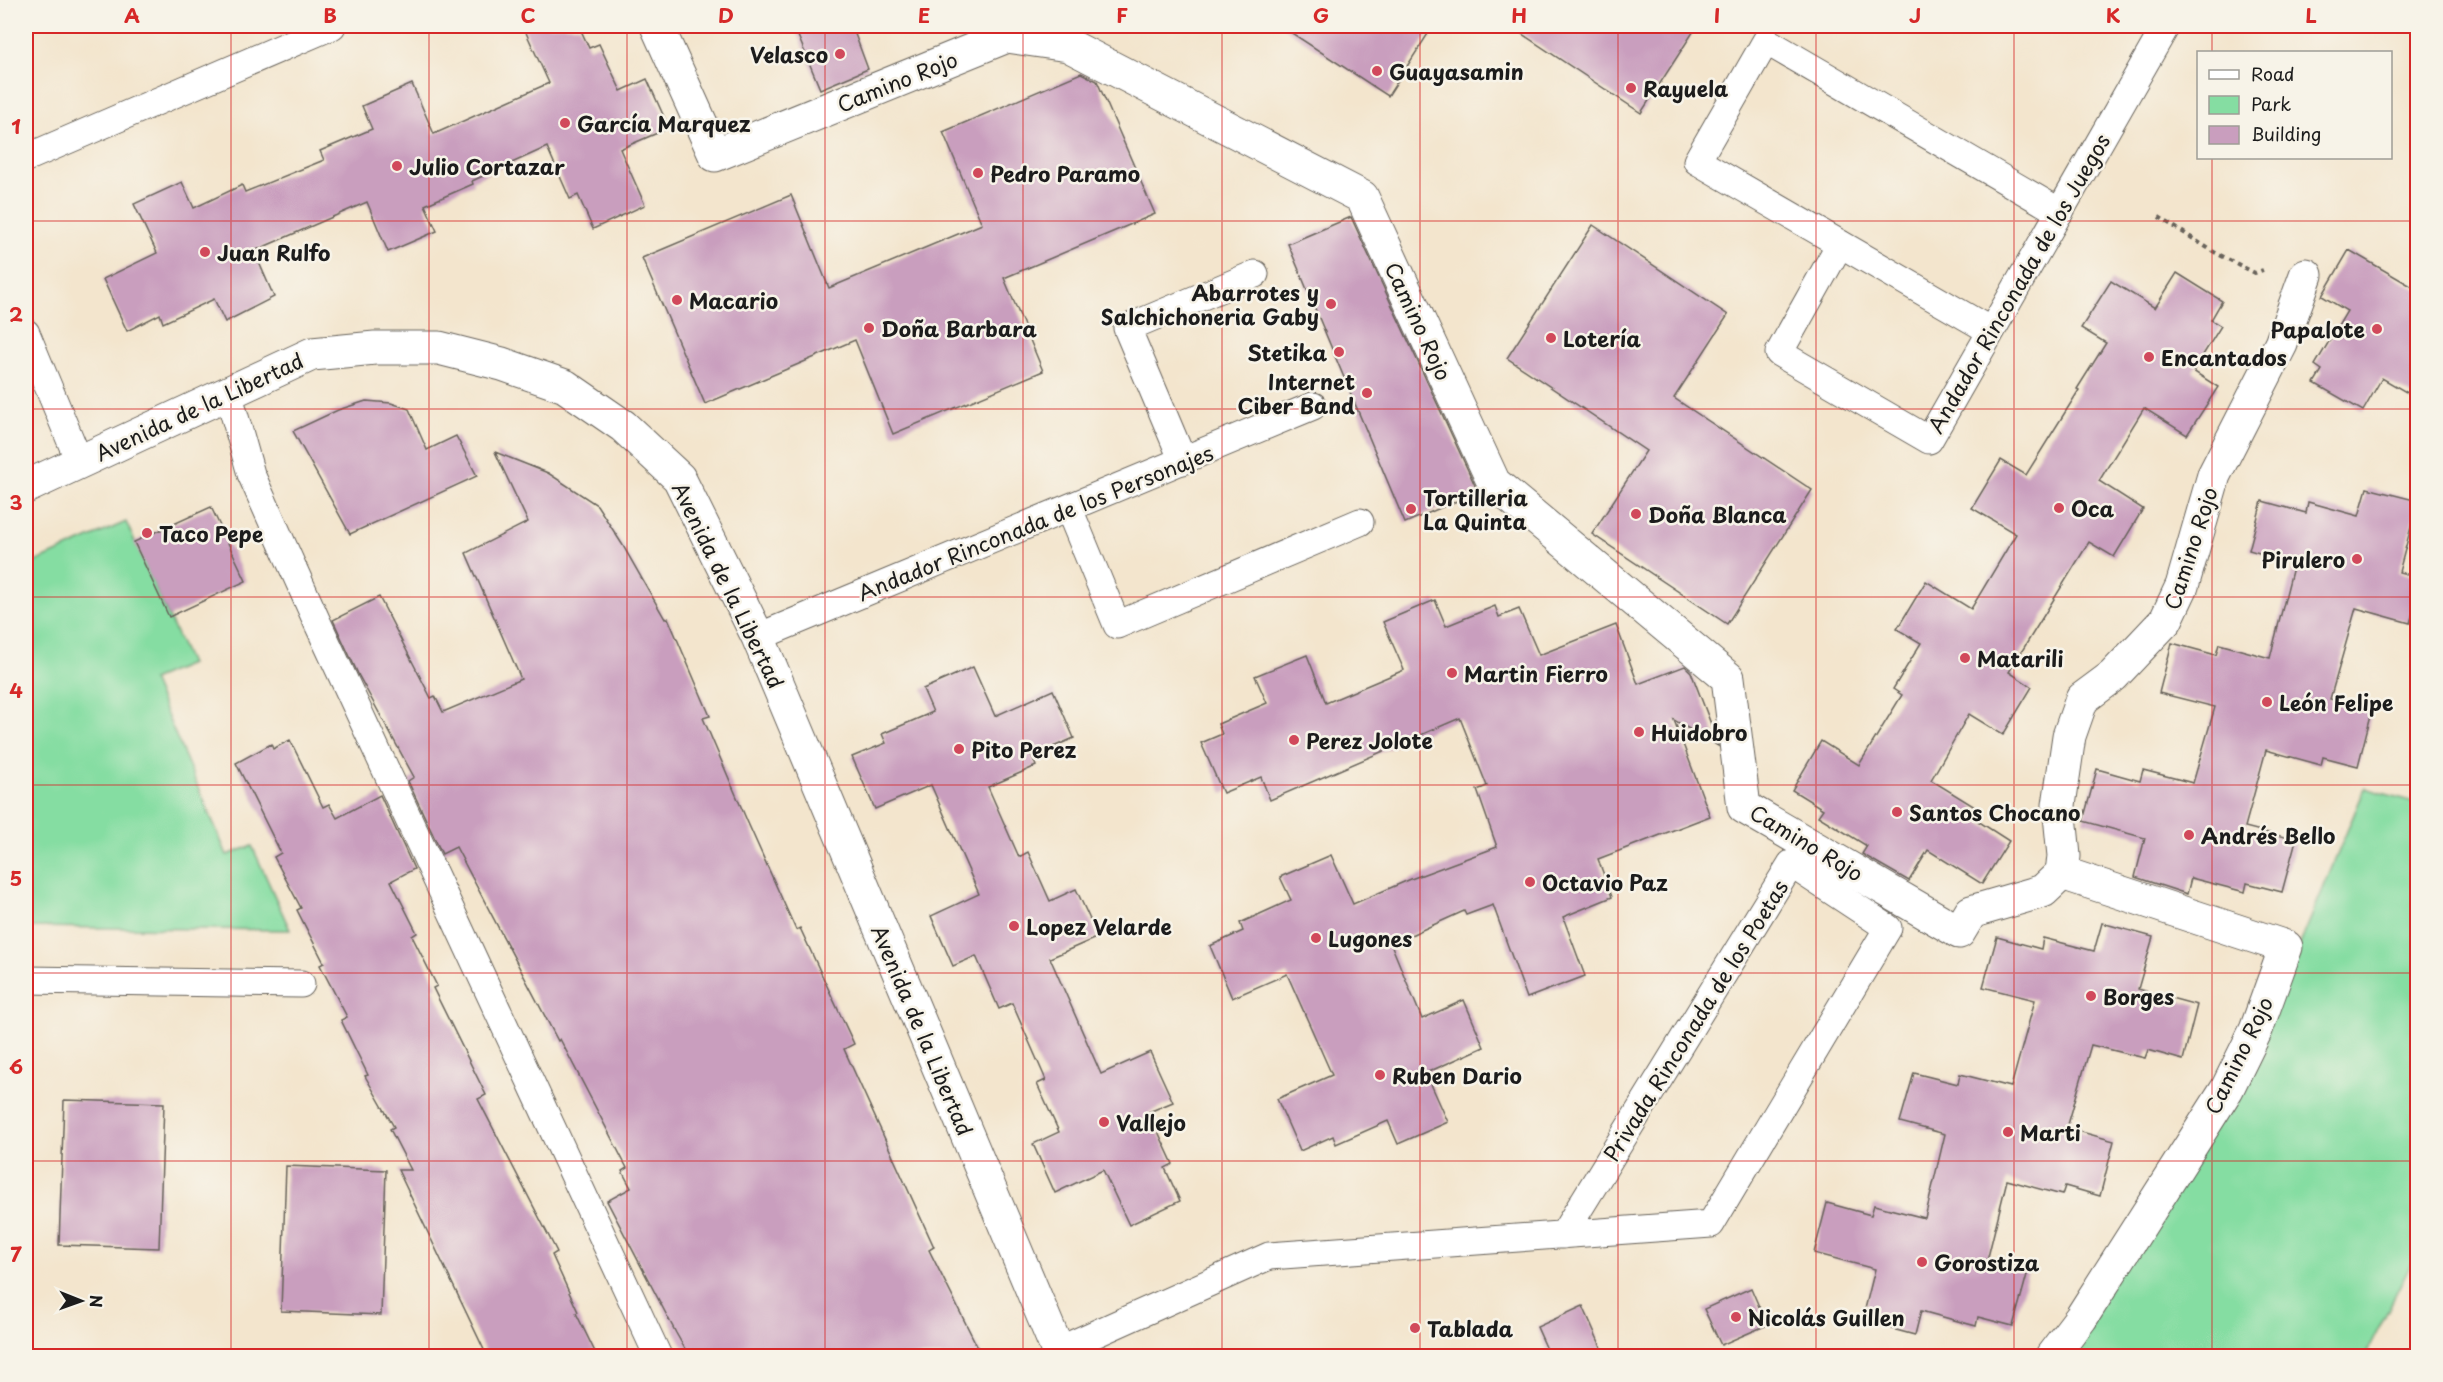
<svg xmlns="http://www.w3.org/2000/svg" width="2443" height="1382" viewBox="0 0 2443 1382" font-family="'Playpen Sans',sans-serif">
<rect width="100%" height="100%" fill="#f7f3e8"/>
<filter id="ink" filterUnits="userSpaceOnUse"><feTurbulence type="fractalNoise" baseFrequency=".0167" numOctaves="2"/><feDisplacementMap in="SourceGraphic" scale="12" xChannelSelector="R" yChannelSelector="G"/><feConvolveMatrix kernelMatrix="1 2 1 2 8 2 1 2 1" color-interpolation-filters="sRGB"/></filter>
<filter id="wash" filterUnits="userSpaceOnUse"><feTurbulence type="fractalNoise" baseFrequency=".008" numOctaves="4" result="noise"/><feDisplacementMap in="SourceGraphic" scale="24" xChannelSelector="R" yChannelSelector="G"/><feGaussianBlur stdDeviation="1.35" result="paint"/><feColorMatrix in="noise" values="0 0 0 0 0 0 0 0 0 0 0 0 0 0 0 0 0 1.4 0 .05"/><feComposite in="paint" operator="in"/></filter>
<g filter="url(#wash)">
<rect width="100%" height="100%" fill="#f3e5cd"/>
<g fill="#85dda2" stroke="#507c5f" stroke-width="1.5">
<path d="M 126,522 L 190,664 L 152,680 L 227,855 L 252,846 L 290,930 L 26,927 L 26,566 Z"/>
<path d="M 2365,788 L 2417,803 L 2417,1252 L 2365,1356 L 2061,1356 L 2258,1045 Z"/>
</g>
<g id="blocks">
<g fill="#c99ebe">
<path d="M 523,26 L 579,26 L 589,48 L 599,44 L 621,91 L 647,79 L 669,128 L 620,149 L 645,205 L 593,229 L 578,195 L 570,199 L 547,147 L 472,181 L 473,184 L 425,205 L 437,231 L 388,252 L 367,202 L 254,251 L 274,297 L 225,322 L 214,299 L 163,323 L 160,314 L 127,331 L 103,279 L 157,253 L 134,204 L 182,182 L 194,208 L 242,185 L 245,192 L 324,160 L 320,151 L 372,129 L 362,106 L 412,84 L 434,134 L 549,83 Z"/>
<path d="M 794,26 L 852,26 L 868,69 L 820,89 Z"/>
<path d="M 1281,26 L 1433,26 L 1388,96 Z"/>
<path d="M 1510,26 L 1697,26 L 1641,113 Z"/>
<path d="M 1081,73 L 1097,81 L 1155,214 L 1004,278 L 1043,371 L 893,434 L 855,340 L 705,404 L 642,258 L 791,195 L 829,288 L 982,224 L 943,132 Z"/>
<path d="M 1351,217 L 1478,492 L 1405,523 L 1288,244 Z"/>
<path d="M 1593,225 L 1728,315 L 1674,398 L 1812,490 L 1727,624 L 1592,534 L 1646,451 L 1507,358 Z"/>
<path d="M 2349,250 L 2418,290 L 2418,399 L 2382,378 L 2363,411 L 2314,383 L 2322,370 L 2315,365 L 2347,311 L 2322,296 Z"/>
<path d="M 2177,273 L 2222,301 L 2211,320 L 2221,326 L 2193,371 L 2218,387 L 2187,435 L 2144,408 L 2099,481 L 2143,509 L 2114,557 L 2089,542 L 2009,672 L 2032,687 L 2003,735 L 1969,714 L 1931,780 L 1975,807 L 1970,816 L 2009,841 L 1982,884 L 1928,850 L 1909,881 L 1862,854 L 1867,846 L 1818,816 L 1823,809 L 1792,790 L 1821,741 L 1859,765 L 1902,695 L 1893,689 L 1921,643 L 1897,629 L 1926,581 L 1971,609 L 2016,534 L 1972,508 L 2001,460 L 2026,475 L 2079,390 L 2077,389 L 2106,343 L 2081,328 L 2111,281 L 2155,308 Z"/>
<path d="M 366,401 L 391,403 L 409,409 L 427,450 L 456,436 L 477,476 L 350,534 L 293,431 L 338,410 Z"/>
<path d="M 495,452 L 548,473 L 597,505 L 622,544 L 665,619 L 668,618 L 710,716 L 703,718 L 748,823 L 796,930 L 800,928 L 854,1044 L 844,1049 L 934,1247 L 929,1250 L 982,1356 L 689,1356 L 676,1333 L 607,1201 L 631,1188 L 622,1171 L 627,1168 L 560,1039 L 558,1041 L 456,847 L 442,854 L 408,781 L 414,777 L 359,676 L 333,620 L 379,597 L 431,698 L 435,696 L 443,712 L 521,679 L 466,553 L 528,522 Z"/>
<path d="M 2367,488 L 2418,501 L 2399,572 L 2418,577 L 2418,596 L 2410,623 L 2356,608 L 2330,699 L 2372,711 L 2358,766 L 2323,757 L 2321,765 L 2266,750 L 2245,827 L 2296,840 L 2282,892 L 2247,883 L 2245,892 L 2191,878 L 2187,894 L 2135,877 L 2145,838 L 2083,821 L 2097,769 L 2140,781 L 2143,770 L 2193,783 L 2215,707 L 2159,693 L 2172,643 L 2216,655 L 2219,644 L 2270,658 L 2294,563 L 2249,550 L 2262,501 L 2306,513 L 2308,502 L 2359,516 Z"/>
<path d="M 211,507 L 246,581 L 169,617 L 134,542 Z"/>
<path d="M 1435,600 L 1446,626 L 1495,606 L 1499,617 L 1519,609 L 1539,655 L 1616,625 L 1638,684 L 1685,666 L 1691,672 L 1716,737 L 1718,746 L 1674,720 L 1710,816 L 1598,859 L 1612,897 L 1563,917 L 1585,976 L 1527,998 L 1493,905 L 1466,915 L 1464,911 L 1391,944 L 1422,1019 L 1464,1000 L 1484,1047 L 1426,1073 L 1448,1122 L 1398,1144 L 1388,1121 L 1336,1144 L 1333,1136 L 1300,1151 L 1277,1099 L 1332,1075 L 1287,974 L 1232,998 L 1210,946 L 1243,931 L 1240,923 L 1291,900 L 1280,877 L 1331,855 L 1353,904 L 1411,879 L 1497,847 L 1477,790 L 1487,786 L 1460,718 L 1270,800 L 1261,777 L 1223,793 L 1201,743 L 1222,734 L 1218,724 L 1267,703 L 1255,676 L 1307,655 L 1326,703 L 1404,670 L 1383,622 Z"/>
<path d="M 973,667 L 995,716 L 1053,690 L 1074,738 L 1032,756 L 1036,766 L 988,787 L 1019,857 L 1028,852 L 1050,901 L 1076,889 L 1098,937 L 1050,958 L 1101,1074 L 1150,1052 L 1173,1102 L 1149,1112 L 1173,1164 L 1165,1168 L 1180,1201 L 1129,1225 L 1103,1170 L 1055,1193 L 1033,1144 L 1059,1132 L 1037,1084 L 1046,1080 L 1012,1003 L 999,1009 L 976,956 L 953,966 L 931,916 L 979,894 L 931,785 L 875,809 L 852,757 L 886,743 L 882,734 L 933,712 L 923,689 Z"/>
<path d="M 290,740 L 323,807 L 329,804 L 337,818 L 380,795 L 414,869 L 391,881 L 417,933 L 412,936 L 437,986 L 433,988 L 486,1095 L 478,1099 L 557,1252 L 552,1255 L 578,1312 L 576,1313 L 597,1356 L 487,1356 L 398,1170 L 411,1170 L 390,1129 L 394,1127 L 365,1076 L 368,1075 L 341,1020 L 347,1017 L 320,965 L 324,963 L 297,910 L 301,908 L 274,857 L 281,853 L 236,763 L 271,744 L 273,749 Z"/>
<path d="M 2102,923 L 2153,937 L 2138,989 L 2197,1005 L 2183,1060 L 2148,1050 L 2145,1058 L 2091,1045 L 2067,1128 L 2114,1141 L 2100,1196 L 2065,1186 L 2062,1195 L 2007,1180 L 1987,1261 L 2028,1271 L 2013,1326 L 1978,1317 L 1976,1326 L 1921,1311 L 1915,1335 L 1862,1321 L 1875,1269 L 1814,1253 L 1827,1203 L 1871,1215 L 1874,1205 L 1925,1218 L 1945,1134 L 1900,1122 L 1914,1073 L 1958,1084 L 1960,1074 L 2011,1087 L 2035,1000 L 1983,987 L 1997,937 L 2041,949 L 2043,938 L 2094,951 Z"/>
<path d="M 64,1100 L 164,1103 L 159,1248 L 59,1245 Z"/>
<path d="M 286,1166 L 386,1170 L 381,1315 L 281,1311 Z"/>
<path d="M 1751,1288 L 1767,1325 L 1721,1345 L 1704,1309 Z"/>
<path d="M 1583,1306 L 1605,1356 L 1550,1356 L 1537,1327 Z"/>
</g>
</g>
</g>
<g filter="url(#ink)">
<use href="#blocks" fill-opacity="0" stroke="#67625a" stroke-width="1.5"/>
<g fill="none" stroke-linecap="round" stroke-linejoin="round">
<g stroke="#67625a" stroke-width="29">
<g id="service">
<path d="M 26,158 L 332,26"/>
<path d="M 1840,244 L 1779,353 L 1929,440 L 2166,26"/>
<path d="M 1991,331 L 1697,161 L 1766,41 L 2060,212"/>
<path d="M 26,333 L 79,461"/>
<path d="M 228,392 L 251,474 L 318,624 L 658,1356"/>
<path d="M 1183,461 L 1127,328 L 1255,274"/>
<path d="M 1069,509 L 1117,625 L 1360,522"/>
<path d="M 758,637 L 1313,406"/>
<path d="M 26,980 L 301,984"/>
<path d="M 1057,1351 L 1269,1256 L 1711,1224 L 1888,928 L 1791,864 L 1563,1235"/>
</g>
</g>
<g stroke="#67625a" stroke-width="35">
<g id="pedestrian">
<path d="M 657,26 L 715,155 L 1007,36 L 1068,45 L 1362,197 L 1494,483 L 1728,678 L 1744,807 L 1959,932 L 1971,912 L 2043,891 L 2062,873"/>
<path d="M 2052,1356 L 2081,1318 L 2227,1089 L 2256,1030 L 2286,947 L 2062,873 L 2064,856 L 2059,805 L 2069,736 L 2082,699 L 2113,676 L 2166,620 L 2182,586 L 2214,475 L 2281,344 L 2306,275"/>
</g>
</g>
<g stroke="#67625a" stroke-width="35">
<path id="tertiary" d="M 26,487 L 312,354 L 375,348 L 439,348 L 502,364 L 565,386 L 623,426 L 679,478 L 758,637 L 1060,1356"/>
</g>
<path stroke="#67625a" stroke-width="4" stroke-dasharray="4.5 4.5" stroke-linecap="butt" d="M 2159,217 L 2214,252 L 2255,273 L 2263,270"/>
<use href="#service" stroke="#fff" stroke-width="27"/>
<use href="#pedestrian" stroke="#fff" stroke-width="33"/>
<use href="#tertiary" stroke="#fff" stroke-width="33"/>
</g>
</g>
<path fill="none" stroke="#d62828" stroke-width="1.5" stroke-opacity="0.55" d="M 231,26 L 231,1356M 429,26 L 429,1356M 627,26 L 627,1356M 825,26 L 825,1356M 1023,26 L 1023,1356M 1222,26 L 1222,1356M 1420,26 L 1420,1356M 1618,26 L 1618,1356M 1816,26 L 1816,1356M 2014,26 L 2014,1356M 2212,26 L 2212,52M 2212,158 L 2212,1356M 26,221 L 2418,221M 26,409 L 2418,409M 26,597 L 2418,597M 26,785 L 2418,785M 26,973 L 2418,973M 26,1161 L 2418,1161"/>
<g fill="#d1495b" stroke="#f7f3e8" stroke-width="2">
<circle cx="840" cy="54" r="6"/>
<circle cx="1377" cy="71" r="6"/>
<circle cx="1631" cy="88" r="6"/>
<circle cx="565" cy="123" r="6"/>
<circle cx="397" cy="166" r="6"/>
<circle cx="978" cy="173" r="6"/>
<circle cx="205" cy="252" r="6"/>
<circle cx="677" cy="300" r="6"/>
<circle cx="1331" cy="304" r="6"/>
<circle cx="869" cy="328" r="6"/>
<circle cx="2377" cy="329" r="6"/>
<circle cx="1551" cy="338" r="6"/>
<circle cx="1339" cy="352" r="6"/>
<circle cx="2149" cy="357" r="6"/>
<circle cx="1367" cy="393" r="6"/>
<circle cx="2059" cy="508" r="6"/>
<circle cx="1411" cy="509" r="6"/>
<circle cx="1636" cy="514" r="6"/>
<circle cx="147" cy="533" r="6"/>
<circle cx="2357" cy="559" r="6"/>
<circle cx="1965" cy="658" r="6"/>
<circle cx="1452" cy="673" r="6"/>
<circle cx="2267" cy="702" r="6"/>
<circle cx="1639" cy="732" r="6"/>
<circle cx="1294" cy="740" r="6"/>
<circle cx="959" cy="749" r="6"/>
<circle cx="1897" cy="812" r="6"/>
<circle cx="2189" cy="835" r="6"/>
<circle cx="1530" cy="882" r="6"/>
<circle cx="1014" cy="926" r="6"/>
<circle cx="1316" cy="938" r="6"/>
<circle cx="2091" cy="996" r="6"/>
<circle cx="1380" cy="1075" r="6"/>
<circle cx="1104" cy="1122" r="6"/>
<circle cx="2008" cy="1132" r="6"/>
<circle cx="1922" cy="1262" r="6"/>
<circle cx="1736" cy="1317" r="6"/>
<circle cx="1415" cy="1328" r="6"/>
</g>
<g text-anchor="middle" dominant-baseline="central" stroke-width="5" stroke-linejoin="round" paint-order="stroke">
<g font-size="21" font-weight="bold" fill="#1c1c1c" stroke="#f7f3e8" text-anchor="start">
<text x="828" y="54" text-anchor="end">Velasco</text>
<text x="1389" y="71">Guayasamin</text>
<text x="1643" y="88">Rayuela</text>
<text x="577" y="123">García Marquez</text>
<text x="409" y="166">Julio Cortazar</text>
<text x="990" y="173">Pedro Paramo</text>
<text x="217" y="252">Juan Rulfo</text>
<text x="1319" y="292" text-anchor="end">Abarrotes y<tspan x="1319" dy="24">Salchichoneria Gaby</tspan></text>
<text x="689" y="300">Macario</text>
<text x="881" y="328">Doña Barbara</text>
<text x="2365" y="329" text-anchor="end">Papalote</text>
<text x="1563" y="338">Lotería</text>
<text x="1327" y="352" text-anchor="end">Stetika</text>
<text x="2161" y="357">Encantados</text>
<text x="1355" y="381" text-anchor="end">Internet<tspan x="1355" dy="24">Ciber Band</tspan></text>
<text x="1423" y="497">Tortilleria<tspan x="1423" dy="24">La Quinta</tspan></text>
<text x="2071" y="508">Oca</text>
<text x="1648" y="514">Doña Blanca</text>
<text x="159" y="533">Taco Pepe</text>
<text x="2345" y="559" text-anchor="end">Pirulero</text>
<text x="1977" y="658">Matarili</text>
<text x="1464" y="673">Martin Fierro</text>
<text x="2279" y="702">León Felipe</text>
<text x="1651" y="732">Huidobro</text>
<text x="1306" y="740">Perez Jolote</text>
<text x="971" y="749">Pito Perez</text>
<text x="1909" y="812">Santos Chocano</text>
<text x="2201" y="835">Andrés Bello</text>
<text x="1542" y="882">Octavio Paz</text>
<text x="1026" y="926">Lopez Velarde</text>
<text x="1328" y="938">Lugones</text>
<text x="2103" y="996">Borges</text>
<text x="1392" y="1075">Ruben Dario</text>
<text x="1116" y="1122">Vallejo</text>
<text x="2020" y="1132">Marti</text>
<text x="1934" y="1262">Gorostiza</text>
<text x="1748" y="1317">Nicolás Guillen</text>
<text x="1427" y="1328">Tablada</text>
</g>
<g font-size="21" fill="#1c1c1c" stroke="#f7f3e8">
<text transform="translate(897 81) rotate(-22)">Camino Rojo</text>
<text transform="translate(2018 283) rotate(-60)">Andador Rinconada de los Juegos</text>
<text transform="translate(1419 321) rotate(65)">Camino Rojo</text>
<text transform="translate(199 406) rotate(-25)">Avenida de la Libertad</text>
<text transform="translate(1035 522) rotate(-22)">Andador Rinconada de los Personajes</text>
<text transform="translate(2190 548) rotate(-72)">Camino Rojo</text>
<text transform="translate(729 585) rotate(64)">Avenida de la Libertad</text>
<text transform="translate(1807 842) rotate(31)">Camino Rojo</text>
<text transform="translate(1695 1020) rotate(-58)">Privada Rinconada de los Poetas</text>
<text transform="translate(923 1030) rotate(67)">Avenida de la Libertad</text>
<text transform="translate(2238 1055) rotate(-64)">Camino Rojo</text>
</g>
</g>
<rect width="2443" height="1382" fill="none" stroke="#f7f3e8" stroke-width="66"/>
<rect x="2197" y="51" width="195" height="108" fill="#f7f3e8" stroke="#9f9d96" stroke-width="1.5"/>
<rect x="2209" y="70" width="30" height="9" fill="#ffffff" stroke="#9f9d96" stroke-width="1.5"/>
<text x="2251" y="81" font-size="18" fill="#1c1c1c">Road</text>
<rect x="2209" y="96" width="30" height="18" fill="#85dda2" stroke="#9f9d96" stroke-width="1.5"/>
<text x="2251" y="111" font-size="18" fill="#1c1c1c">Park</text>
<rect x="2209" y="126" width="30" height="18" fill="#c99ebe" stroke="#9f9d96" stroke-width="1.5"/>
<text x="2251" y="141" font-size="18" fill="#1c1c1c">Building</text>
<g transform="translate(81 1301) rotate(91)" stroke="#f7f3e8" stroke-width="4.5" paint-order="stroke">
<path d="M0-4.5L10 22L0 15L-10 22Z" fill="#1c1c1c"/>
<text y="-9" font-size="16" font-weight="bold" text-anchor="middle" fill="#1c1c1c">N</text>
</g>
<rect x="33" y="33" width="2377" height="1316" fill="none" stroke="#d62828" stroke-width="2"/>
<g font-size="20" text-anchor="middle" font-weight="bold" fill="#d62828">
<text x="132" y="23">A</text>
<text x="330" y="23">B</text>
<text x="528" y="23">C</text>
<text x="726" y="23">D</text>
<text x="924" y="23">E</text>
<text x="1122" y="23">F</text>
<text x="1321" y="23">G</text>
<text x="1519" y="23">H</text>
<text x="1717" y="23">I</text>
<text x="1915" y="23">J</text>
<text x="2113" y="23">K</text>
<text x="2311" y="23">L</text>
<text x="16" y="134">1</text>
<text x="16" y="322">2</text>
<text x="16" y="510">3</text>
<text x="16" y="698">4</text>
<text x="16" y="886">5</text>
<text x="16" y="1074">6</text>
<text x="16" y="1262">7</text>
</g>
</svg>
